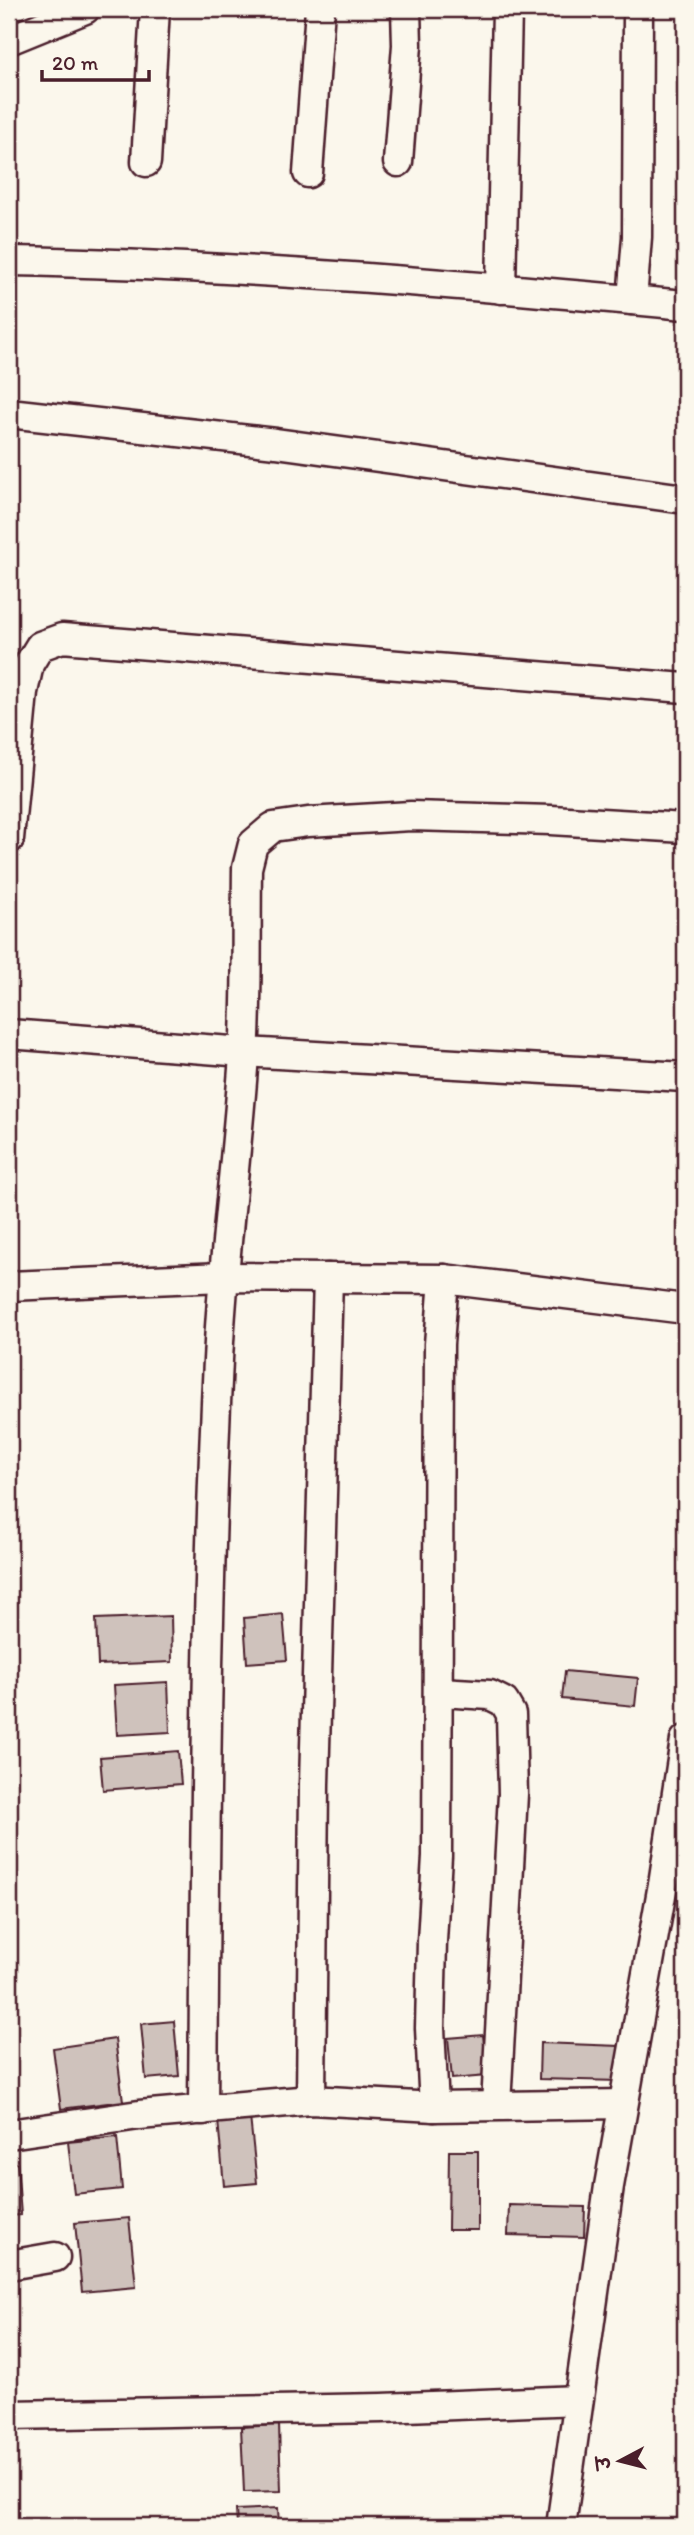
<svg xmlns="http://www.w3.org/2000/svg" width="694" height="2535" viewBox="0 0 694 2535" font-family="Itim,'Playpen Sans Deva',sans-serif">
<rect width="100%" height="100%" fill="#fbf7ec"/>
<filter id="ink" filterUnits="userSpaceOnUse"><feTurbulence type="fractalNoise" baseFrequency=".0143" numOctaves="2"/><feDisplacementMap in="SourceGraphic" scale="14" xChannelSelector="R" yChannelSelector="G"/><feConvolveMatrix kernelMatrix="1 2 1 2 8 2 1 2 1" color-interpolation-filters="sRGB"/></filter>
<g filter="url(#ink)">
<g fill="#cfc2bc" stroke="#4a1f2b" stroke-width="2">
<path d="M 283,1614 L 287,1660 L 247,1663 L 244,1618 Z"/>
<path d="M 171,1616 L 172,1662 L 98,1665 L 96,1619 Z"/>
<path d="M 565,1671 L 638,1678 L 635,1706 L 562,1699 Z"/>
<path d="M 168,1682 L 170,1732 L 117,1735 L 114,1685 Z"/>
<path d="M 178,1751 L 181,1784 L 103,1790 L 100,1757 Z"/>
<path d="M 174,2021 L 179,2076 L 146,2079 L 141,2024 Z"/>
<path d="M 483,2035 L 487,2076 L 452,2079 L 448,2038 Z"/>
<path d="M 115,2039 L 123,2101 L 61,2109 L 53,2048 Z"/>
<path d="M 540,2043 L 620,2046 L 620,2081 L 539,2079 Z"/>
<path d="M 250,2117 L 257,2183 L 224,2186 L 218,2120 Z"/>
<path d="M 117,2137 L 122,2189 L 74,2194 L 68,2142 Z"/>
<path d="M 449,2151 L 478,2151 L 478,2230 L 448,2230 Z"/>
<path d="M 17,2163 L 21,2215 L 9,2216 L 9,2164 Z"/>
<path d="M 509,2205 L 585,2207 L 584,2237 L 508,2235 Z"/>
<path d="M 129,2218 L 136,2287 L 82,2292 L 75,2223 Z"/>
<path d="M 685,2219 L 685,2263 L 680,2262 Z"/>
<path d="M 279,2425 L 281,2491 L 244,2492 L 241,2427 Z"/>
<path d="M 278,2508 L 279,2526 L 237,2526 L 236,2510 Z"/>
</g>
<g fill="none" stroke-linecap="round" stroke-linejoin="round">
<g stroke="#4a1f2b" stroke-width="33">
<g id="street">
<path d="M 9,40 L 85,9"/>
<path d="M 146,162 L 155,9"/>
<path d="M 398,162 L 407,45 L 406,9"/>
<path d="M 308,173 L 320,9"/>
<path d="M 9,261 C 235,265 460,284 685,305"/>
<path d="M 501,289 L 507,9"/>
<path d="M 632,300 L 637,237 L 638,9"/>
<path d="M 9,413 L 276,443 L 685,499"/>
<path d="M 9,839 L 23,692 L 29,664 L 40,646 L 62,638 L 685,688"/>
<path d="M 9,1034 L 244,1052 L 685,1077"/>
<path d="M 9,1286 L 223,1277 L 444,1279 L 685,1309"/>
<path d="M 440,1692 L 490,1695 L 504,1702 L 511,1714 L 513,1794 L 496,2105"/>
<path d="M 311,2100 L 314,1784 L 328,1278"/>
<path d="M 434,2107 L 430,2028 L 432,1941 L 437,1856 L 439,1344 L 444,1279"/>
<path d="M 203,2110 C 205,1860 206,1610 218,1360 C 223,1258 237,1157 244,1055 C 248,993 246,930 247,868 L 253,844 L 273,827 L 308,822 L 411,816 L 551,820 L 685,828"/>
<path d="M 9,2134 L 139,2115 L 311,2100 L 434,2107 L 623,2104"/>
<path d="M 9,2265 L 55,2257"/>
<path d="M 9,2415 L 382,2408 L 578,2400"/>
<path d="M 561,2526 L 609,2186 L 663,1884 L 685,1740"/>
</g>
</g>
<use href="#street" stroke="#fbf7ec" stroke-width="28"/>
</g>
</g>
<rect width="694" height="2535" fill="none" stroke="#fbf7ec" stroke-width="35"/>
<rect x="18" y="18" width="659" height="2500" fill="none" stroke="#4a1f2b" stroke-width="2.5" filter="url(#ink)"/>
<g transform="translate(620 2461) rotate(263)" stroke="#fbf7ec" stroke-width="5" paint-order="stroke">
<path d="M0-5L12 26L0 18L-12 26Z" fill="#4a1f2b"/>
<text y="-10" font-size="19" font-weight="bold" text-anchor="middle" fill="#4a1f2b">उ</text>
</g>
<path d="M42 70v10h107v-10" fill="none" stroke="#4a1f2b" stroke-width="3.5"/>
<text x="52" y="70" font-size="21" fill="#4a1f2b" stroke="#fbf7ec" stroke-width="5" paint-order="stroke">20 m</text>
</svg>
